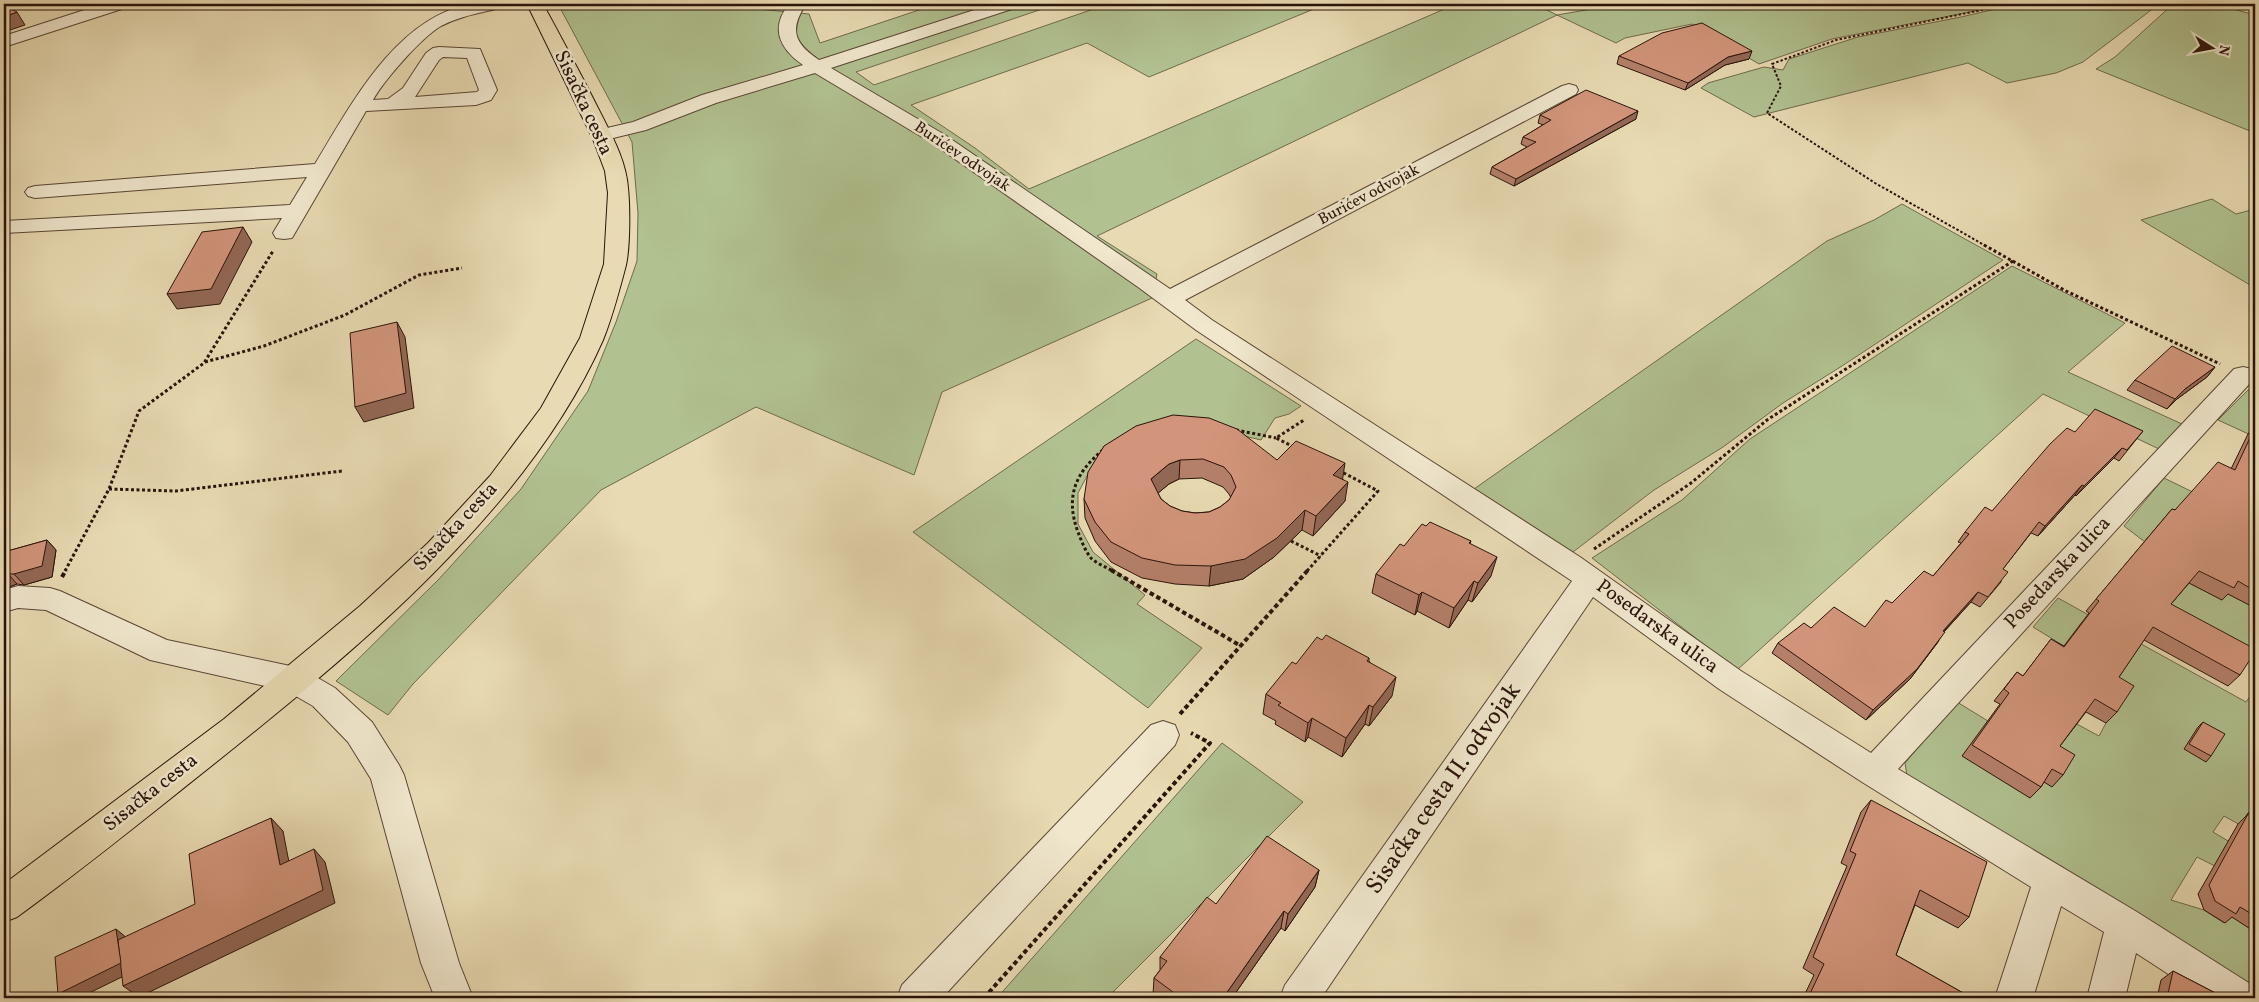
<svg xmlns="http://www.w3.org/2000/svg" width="2259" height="1002" viewBox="0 0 2259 1002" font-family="Vollkorn,serif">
<rect width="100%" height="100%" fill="#e8dab2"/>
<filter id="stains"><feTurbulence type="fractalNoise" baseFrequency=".004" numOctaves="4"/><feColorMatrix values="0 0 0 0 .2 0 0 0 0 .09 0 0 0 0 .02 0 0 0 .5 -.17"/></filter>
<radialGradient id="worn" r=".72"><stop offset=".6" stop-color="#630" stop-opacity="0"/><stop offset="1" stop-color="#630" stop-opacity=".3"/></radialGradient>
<g fill="#b1c190" stroke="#6e6a4d">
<path d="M 558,4 L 763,4 L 758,9 L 809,14 L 820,43 L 937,4 L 1057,4 L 856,72 L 874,85 L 1108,4 L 1326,4 L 1149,77 L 1087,43 L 911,105 L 975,148 L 1029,189 L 1456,4 L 1535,4 L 1557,15 L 1621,4 L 2000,4 L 1975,11 L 1832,39 L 1759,64 L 1692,24 L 1625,38 L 1616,43 L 1557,15 L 1097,236 L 1157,274 L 1152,298 L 942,392 L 914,475 L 756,407 L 601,490 L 413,684 L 388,715 L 336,681 L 439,579 L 521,489 L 588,391 L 616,322 L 637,261 L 638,213 L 632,142 Z"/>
<path d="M 2017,4 L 2159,4 L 2083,62 L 2056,73 L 2007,83 L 1968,63 L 1754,117 L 1701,88 L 1708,83 L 1764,67 L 1783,70 L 1789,59 L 1858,37 L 1961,17 Z"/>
<path d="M 2173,4 L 2215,4 L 2255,15 L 2255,133 L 2096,69 L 2115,57 Z"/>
<path d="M 2212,199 L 2236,214 L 2255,209 L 2255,288 L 2141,220 Z"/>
<path d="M 1902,204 L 2003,260 L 1842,366 L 1783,403 L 1723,447 L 1654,490 L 1573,552 L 1474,489 L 1827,241 L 1874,220 Z"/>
<path d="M 2012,266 L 2125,323 L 2068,372 L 2182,424 L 2159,449 L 2043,394 L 1737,670 L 1592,558 L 1682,500 L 1750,439 Z"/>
<path d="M 1196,339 L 1301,406 L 1289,414 L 1275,418 L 1261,440 L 1214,429 L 1095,461 L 1078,493 L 1078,524 L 1093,552 L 1145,595 L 1137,604 L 1202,648 L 1148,708 L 913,532 Z"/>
<path d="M 2248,390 L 2255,393 L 2255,437 L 2218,420 Z"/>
<path d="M 2164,478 L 2244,517 L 2145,542 L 2124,526 Z"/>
<path d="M 2189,583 L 2222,600 L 2226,593 L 2255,608 L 2255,657 L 2166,610 Z"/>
<path d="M 2058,598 L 2246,702 L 2255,689 L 2255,817 L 2242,826 L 2224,816 L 2213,832 L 2255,857 L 2215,866 L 2197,857 L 2171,900 L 2204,910 L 2224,923 L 2229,915 L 2255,932 L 2255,995 L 1907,776 L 1905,763 L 1957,702 L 1988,721 L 1963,756 L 2042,780 L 2052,786 L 2055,761 L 2061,742 L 2075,723 L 2099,736 L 2106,723 L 2082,622 L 2064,646 L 2033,627 Z"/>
<path d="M 1222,743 L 1303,802 L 1107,998 L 997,998 Z"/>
</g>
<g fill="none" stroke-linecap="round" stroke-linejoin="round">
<g stroke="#5a4534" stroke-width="2">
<g id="minor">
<path d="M 103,4 L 127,4 L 125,8 L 4,47 L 4,36 Z"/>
<path d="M 470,4 L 502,4 L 500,8 C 480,13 460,16 441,26 C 421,38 384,80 373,100 L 388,99 L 403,88 L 426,53 L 433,48 L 439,47 L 480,49 L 497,90 L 491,100 L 476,105 L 366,111 L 292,238 L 284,239 L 276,238 L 273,233 L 282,218 L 4,233 L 4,221 L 290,205 L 307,177 L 35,198 L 28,196 L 25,192 L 28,188 L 35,186 L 315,164 C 351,105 395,19 470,4 ZM 443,57 L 467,58 L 479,90 L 477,92 L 415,97 L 439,60 Z"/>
<path d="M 789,4 L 806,4 C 789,30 794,43 819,60 L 993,4 L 1017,4 L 1015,8 L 831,68 L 945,135 L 1170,289 L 1562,86 L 1569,84 L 1576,86 L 1578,90 L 1576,94 L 1185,300 L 1212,320 L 1580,557 L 1741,671 L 1871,753 L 2234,369 L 2243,367 L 2252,369 L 2255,375 L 2252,381 L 1898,769 L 2137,912 L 2252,985 L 2255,998 L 2205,998 L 2136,953 L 2125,998 L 2087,998 L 2104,932 L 2061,906 L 2033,998 L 1995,998 L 2031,887 L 1862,782 L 1719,689 L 1593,597 L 1321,998 L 1280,998 L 1285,985 L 1572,581 L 1196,330 L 1138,287 L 932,143 L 815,73 L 716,103 L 646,130 L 601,141 L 594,139 L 591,135 L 594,131 L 633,122 L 702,95 L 803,65 C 779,48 770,28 789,4 Z"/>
<path d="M 18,586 L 50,588 L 60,591 L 167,640 L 295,667 L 306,671 L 335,688 L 372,722 L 399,765 L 404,775 L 459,963 L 473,998 L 435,998 L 421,963 L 371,779 L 348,742 L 313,706 L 287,691 L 150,660 L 46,610 L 18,608 L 4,612 L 4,590 Z"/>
<path d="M 1163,721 L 1175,725 L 1179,735 L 1175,745 L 942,998 L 897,998 L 902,985 L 1151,725 Z"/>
</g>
</g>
<g stroke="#2a130a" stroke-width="2">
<path id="major" d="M 527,4 L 543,4 C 562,39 581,74 599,110 C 611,134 626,160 628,188 C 630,207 630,247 626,265 C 620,288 612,318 603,340 C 528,510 353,653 210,767 C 146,818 83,869 17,917 L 4,922 L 4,884 L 224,719 L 360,606 L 428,543 L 490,476 L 541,408 L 580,338 L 604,264 L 608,193 L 605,171 L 593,139 Z"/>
</g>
<path stroke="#2a130a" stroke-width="2" stroke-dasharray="2.5 2" stroke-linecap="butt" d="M 1986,246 L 1875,183 L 1767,113 L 1781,86 L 1772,64 L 1836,40 L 2011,4"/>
<g stroke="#2a130a" stroke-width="3" stroke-dasharray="3 2.5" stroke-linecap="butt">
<path d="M 1984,245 L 2064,290 L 2220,364"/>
<path d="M 205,362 L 264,346 L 345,315 L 419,275 L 462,268"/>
<path d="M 1236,430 L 1276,438"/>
<path d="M 1294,447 L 1276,438 L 1304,420"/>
<path d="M 1103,450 C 1075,473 1065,497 1078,532 C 1081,540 1085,550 1090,557 C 1095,563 1106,567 1113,571"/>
<path d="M 109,489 L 176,491 L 342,471"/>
<path d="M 1291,541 L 1321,556"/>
<path d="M 1594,549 L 1691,483 L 1767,420 L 2013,261"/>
<path d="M 65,571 L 109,489 L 139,411 L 204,363 L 273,251"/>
<path d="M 1307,571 L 1378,491 L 1340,471"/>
</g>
<g stroke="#2a130a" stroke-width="4" stroke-dasharray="4.5 3" stroke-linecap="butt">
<path d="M 1111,570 L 1241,646"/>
<path d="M 62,577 L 66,570"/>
<path d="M 1180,714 L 1308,570"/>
<path d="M 984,998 L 1210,743 L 1191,733"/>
</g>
<use href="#minor" fill="#f0e7cd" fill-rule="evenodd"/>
<use href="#major" fill="#e8dab2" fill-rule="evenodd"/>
</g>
<g fill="#b5806a" stroke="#2a130a" fill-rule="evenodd">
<path d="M 1619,56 L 1749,59 L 1725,65 L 1685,90 L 1617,64 Z"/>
<path d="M 1540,115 L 1636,119 L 1514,186 L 1490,174 L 1492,167 L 1527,147 L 1521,144 L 1523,137 L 1543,125 L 1538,123 Z"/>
<path d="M 2215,367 L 2207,377 L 2177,399 L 2167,409 L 2127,390 L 2135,380 Z"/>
<path d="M 2255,425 L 2255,608 L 2228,594 L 2222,600 L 2189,583 L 2171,604 L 2240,675 L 2228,686 L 2144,640 L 2119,677 L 2117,712 L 2106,723 L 2086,712 L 2060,746 L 2063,775 L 2052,787 L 2044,782 L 2041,787 L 2030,798 L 1962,756 L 2000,704 L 1994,701 L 2017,672 L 2023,676 L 2051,639 L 2064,646 L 2089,613 L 2086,611 L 2172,509 L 2175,510 L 2231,469 L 2248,434 Z"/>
<path d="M 2143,431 L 2119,461 L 2114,458 L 2076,496 L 2075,495 L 2038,536 L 2031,533 L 2003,569 L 2001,582 L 1980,607 L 1971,602 L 1944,632 L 1938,642 L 1910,679 L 1866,720 L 1772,653 L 1778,643 L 1811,628 L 1865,627 L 1892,603 L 1933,576 L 1961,543 L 1958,542 L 1965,532 L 1992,511 L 2075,432 Z"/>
<path d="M 1104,446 L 1277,460 L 1343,479 L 1345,501 L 1313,536 L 1302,530 L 1274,557 L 1243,579 L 1209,586 L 1175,584 L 1142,578 L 1111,562 L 1095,541 L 1085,518 L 1084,499 ZM 1202,478 L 1223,487 L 1229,494 L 1231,498 L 1229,500 L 1220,507 L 1209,512 L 1195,513 L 1182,511 L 1170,506 L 1161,499 L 1158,493 L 1169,484 L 1179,479 Z"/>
<path d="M 1426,526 L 1471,541 L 1470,544 L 1491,576 L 1472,602 L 1468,600 L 1449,628 L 1417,611 L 1415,615 L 1372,593 L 1376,574 L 1404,546 Z"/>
<path d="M 47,540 L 56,550 L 52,577 L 24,585 L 17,584 L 4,589 L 4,552 Z"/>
<path d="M 1322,640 L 1369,658 L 1369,661 L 1392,696 L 1369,726 L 1365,724 L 1342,757 L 1308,737 L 1305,742 L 1275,724 L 1276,721 L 1263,714 L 1266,694 Z"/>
<path d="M 2203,722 L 2211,756 L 2206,762 L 2184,749 L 2198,727 Z"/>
<path d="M 1871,800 L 1969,917 L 1958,928 L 1915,905 L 1896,955 L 1972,998 L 1803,998 L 1814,975 L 1803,968 L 1847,866 L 1841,863 L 1861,812 Z"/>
<path d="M 2255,806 L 2255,932 L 2232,917 L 2225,923 L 2204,910 L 2198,894 L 2238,824 L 2246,816 L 2248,813 Z"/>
<path d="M 1319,870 L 1315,887 L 1285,931 L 1281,928 L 1232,998 L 1158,998 L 1153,995 L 1154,978 L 1160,970 L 1160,957 L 1216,904 Z"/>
<path d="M 2173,971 L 2225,998 L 2157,998 L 2161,980 Z"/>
</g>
<g fill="#936856" stroke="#2a130a">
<path d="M 17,12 L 25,25 L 4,32 L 4,17 Z"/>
<path d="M 1752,51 L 1749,59 L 1725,65 L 1685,90 L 1688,83 L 1728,57 Z"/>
<path d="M 1638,111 L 1636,119 L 1514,186 L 1516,179 Z"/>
<path d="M 243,227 L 252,242 L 220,304 L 177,309 L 167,294 Z"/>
<path d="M 397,322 L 405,337 L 414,408 L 364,422 L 355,407 Z"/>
<path d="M 2215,367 L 2207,377 L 2177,399 L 2167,409 L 2175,399 L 2185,389 Z"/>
<path d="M 2122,448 L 2114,458 L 2076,496 L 2084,486 Z"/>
<path d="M 1180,460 L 1179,479 L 1169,484 L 1151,499 L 1151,479 L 1169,464 Z"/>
<path d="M 1345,463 L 1342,483 L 1333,475 Z"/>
<path d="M 1348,482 L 1345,501 L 1313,536 L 1316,516 Z"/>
<path d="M 2082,485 L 2075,495 L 2038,536 L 2045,526 Z"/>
<path d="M 1305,510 L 1302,530 L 1274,557 L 1243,579 L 1209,586 L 1211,566 Z"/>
<path d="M 47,540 L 56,550 L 52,577 L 24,585 L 14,574 Z"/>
<path d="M 1497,557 L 1491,576 L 1472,602 L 1478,583 Z"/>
<path d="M 8,574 L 17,584 L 4,589 L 4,575 Z"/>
<path d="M 1474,581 L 1468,600 L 1449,628 L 1454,608 Z"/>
<path d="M 1422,592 L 1417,611 L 1415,615 L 1419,595 Z"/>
<path d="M 1978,592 L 1971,602 L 1935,641 L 1943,631 Z"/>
<path d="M 1938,642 L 1910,679 L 1866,720 L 1873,710 Z"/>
<path d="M 1396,677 L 1392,696 L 1369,726 L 1373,707 Z"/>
<path d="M 1369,705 L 1365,724 L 1342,757 L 1346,738 Z"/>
<path d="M 1312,718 L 1308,737 L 1305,742 L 1308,723 Z"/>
<path d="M 271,818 L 283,831 L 292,878 L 280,865 Z"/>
<path d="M 314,849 L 325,862 L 335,903 L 139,997 L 123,986 Z"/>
<path d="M 1319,870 L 1315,887 L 1285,931 L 1288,914 Z"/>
<path d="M 1284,911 L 1281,928 L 1232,998 L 1223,998 Z"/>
<path d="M 116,929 L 127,938 L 132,972 L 79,998 L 65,998 L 58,994 Z"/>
</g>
<g fill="#d2957b" stroke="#2a130a" fill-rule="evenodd">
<path d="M 4,5 L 17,12 L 4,17 Z"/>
<path d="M 1702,23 L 1752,51 L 1728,57 L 1688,83 L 1619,56 L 1662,33 Z"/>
<path d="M 1586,90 L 1638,111 L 1516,179 L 1492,167 L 1536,142 L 1523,137 L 1551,120 L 1540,115 Z"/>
<path d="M 243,227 L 211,289 L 167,294 L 202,232 Z"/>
<path d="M 397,322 L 406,393 L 355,407 L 350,333 Z"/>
<path d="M 2172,346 L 2215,367 L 2185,389 L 2175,399 L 2135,380 Z"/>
<path d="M 2095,409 L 2143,431 L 2127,450 L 2122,448 L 2084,486 L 2082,485 L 2045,526 L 2039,522 L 2003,569 L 2008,572 L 1988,597 L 1978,592 L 1943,631 L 1945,632 L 1917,669 L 1873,710 L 1778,643 L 1804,623 L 1811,628 L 1834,607 L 1865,627 L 1886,600 L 1892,603 L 1924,571 L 1933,576 L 1969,534 L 1965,532 L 1985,507 L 1992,511 L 2050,444 L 2067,428 L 2075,432 Z"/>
<path d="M 1173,415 L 1209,418 L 1237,429 L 1277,460 L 1296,441 L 1345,463 L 1333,475 L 1348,482 L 1316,516 L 1305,510 L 1277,538 L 1245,559 L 1211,566 L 1175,565 L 1142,558 L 1111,542 L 1095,522 L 1084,499 L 1088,472 L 1104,446 L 1136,426 ZM 1203,459 L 1224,467 L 1231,475 L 1236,487 L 1229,500 L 1220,507 L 1209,512 L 1195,513 L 1182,511 L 1170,506 L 1161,499 L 1151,479 L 1169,464 L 1180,460 Z"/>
<path d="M 2255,427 L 2255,591 L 2238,581 L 2234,588 L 2199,571 L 2171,604 L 2255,649 L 2255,652 L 2240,675 L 2153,627 L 2119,677 L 2134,686 L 2117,712 L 2095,699 L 2060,746 L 2075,755 L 2063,775 L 2052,769 L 2041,787 L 1972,745 L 2009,693 L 2004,689 L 2017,672 L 2023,676 L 2051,639 L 2064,647 L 2099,601 L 2096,599 L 2172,509 L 2175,510 L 2218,462 L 2235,470 Z"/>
<path d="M 1430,522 L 1471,541 L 1469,543 L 1497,557 L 1478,583 L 1474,581 L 1454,608 L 1422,592 L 1419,595 L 1376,574 L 1400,544 L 1404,546 L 1422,524 L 1426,526 Z"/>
<path d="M 47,540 L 42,566 L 14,574 L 8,574 L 4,575 L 4,552 Z"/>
<path d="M 1326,635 L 1369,658 L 1367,661 L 1396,677 L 1373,707 L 1369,705 L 1346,738 L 1312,718 L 1308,723 L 1278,705 L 1281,703 L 1266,694 L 1292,662 L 1296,664 L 1317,637 L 1322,640 Z"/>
<path d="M 2203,722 L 2225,734 L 2211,756 L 2189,744 Z"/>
<path d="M 1871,800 L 1987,862 L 1969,917 L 1920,890 L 1896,955 L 1972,998 L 1883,998 L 1880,997 L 1879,998 L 1808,998 L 1824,964 L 1813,957 L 1856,854 L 1850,851 Z"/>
<path d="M 2255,811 L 2255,916 L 2240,907 L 2236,914 L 2215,901 L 2209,885 L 2248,814 L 2253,817 Z"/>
<path d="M 271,818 L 280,865 L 314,849 L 323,890 L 123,986 L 118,940 L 195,904 L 189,854 Z"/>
<path d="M 1267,836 L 1319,870 L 1288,914 L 1284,911 L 1223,998 L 1216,994 L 1213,998 L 1181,998 L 1154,978 L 1167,961 L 1160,957 L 1207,897 L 1216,904 Z"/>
<path d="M 116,929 L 121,963 L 58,994 L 55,957 Z"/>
<path d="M 2173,971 L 2225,998 L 2167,998 Z"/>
</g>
<g text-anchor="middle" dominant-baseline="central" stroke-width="5" stroke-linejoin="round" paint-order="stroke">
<g font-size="16" fill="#2a130a" stroke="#f0e7cd">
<text transform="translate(962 157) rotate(34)">Burićev odvojak</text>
<text transform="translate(1369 195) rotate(-28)">Burićev odvojak</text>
</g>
<g font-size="20" fill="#2a130a" stroke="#f0e7cd">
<text transform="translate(583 103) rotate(65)">Sisačka cesta</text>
<text transform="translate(456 527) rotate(-47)">Sisačka cesta</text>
<text transform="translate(2058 573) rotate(-47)">Posedarska ulica</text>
<text transform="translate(1657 627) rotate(36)">Posedarska ulica</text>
<text transform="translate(151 793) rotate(-38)">Sisačka cesta</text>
</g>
<g font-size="24" fill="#2a130a" stroke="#f0e7cd">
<text transform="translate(1444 789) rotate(-55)">Sisačka cesta II. odvojak</text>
</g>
</g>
<rect width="2259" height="1002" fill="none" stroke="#e8dab2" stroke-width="20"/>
<rect x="5" y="5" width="2249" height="992" fill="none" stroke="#2a130a" stroke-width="2.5"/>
<rect x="10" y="10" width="2239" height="982" fill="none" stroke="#2a130a"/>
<g transform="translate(2212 48) rotate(101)" stroke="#f0e7cd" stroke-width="4" paint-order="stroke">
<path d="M0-4L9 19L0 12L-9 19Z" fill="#2a130a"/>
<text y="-8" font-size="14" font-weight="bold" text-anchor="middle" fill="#2a130a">N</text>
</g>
<rect width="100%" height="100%" filter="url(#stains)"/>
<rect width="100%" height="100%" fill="url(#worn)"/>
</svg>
